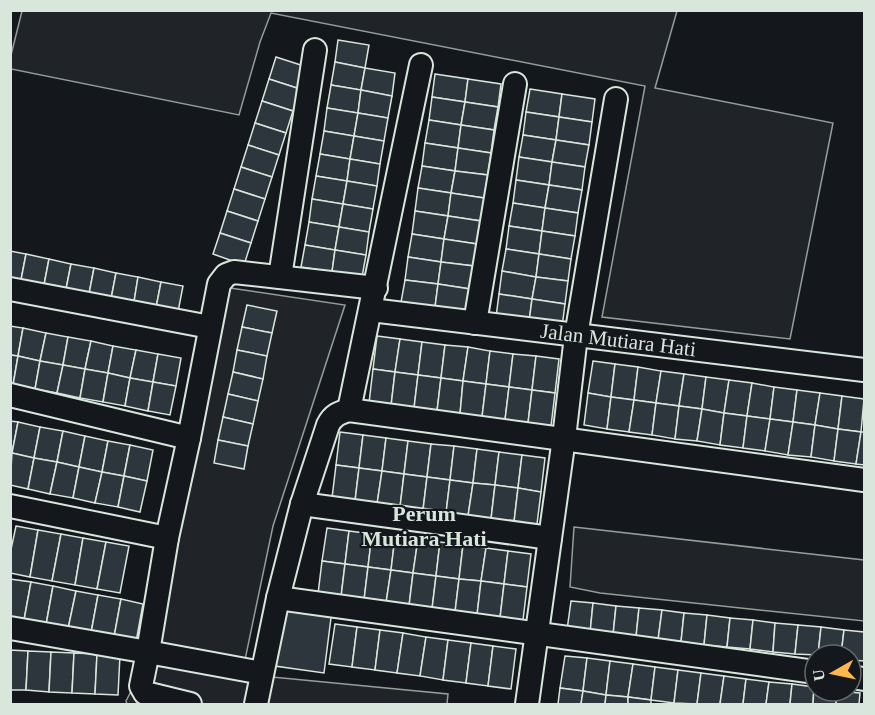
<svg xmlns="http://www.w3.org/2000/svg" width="875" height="715" viewBox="0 0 875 715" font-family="Georgia,serif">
<rect width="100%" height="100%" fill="#14181c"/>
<g fill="#202428" stroke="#939e99" stroke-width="1.5">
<path d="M 22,11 L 677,11 L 655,88 L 833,123 L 790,339 L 602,317 L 645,86 L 271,13 L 260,42 L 239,115 L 11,69 L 11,55 Z"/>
<path d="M 230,288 L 345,305 L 273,526 L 242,674 L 448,694 L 447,704 L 127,704 L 126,701 L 151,653 Z"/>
<path d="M 574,527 L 864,560 L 864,621 L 600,593 L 570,587 Z"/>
</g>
<g fill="#2c363c" stroke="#d8e6dc" stroke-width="1.5">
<path d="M 338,40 L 369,45 L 365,68 L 335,62 Z"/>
<path d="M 276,57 L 307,67 L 300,89 L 269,79 Z"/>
<path d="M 335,62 L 365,68 L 361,90 L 331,85 Z"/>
<path d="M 365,68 L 395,73 L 392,96 L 361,90 Z"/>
<path d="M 435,74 L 468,79 L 465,102 L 432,97 Z"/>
<path d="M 269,79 L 300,89 L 293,111 L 262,101 Z"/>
<path d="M 468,79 L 501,84 L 498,107 L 465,102 Z"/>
<path d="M 331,85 L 361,90 L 358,113 L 327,108 Z"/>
<path d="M 530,89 L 562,94 L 559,117 L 526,112 Z"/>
<path d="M 361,90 L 392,96 L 388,118 L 358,113 Z"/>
<path d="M 562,94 L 595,99 L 592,122 L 559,117 Z"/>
<path d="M 432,97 L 465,102 L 461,125 L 429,120 Z"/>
<path d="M 262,101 L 293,111 L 286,133 L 255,123 Z"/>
<path d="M 465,102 L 498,107 L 494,130 L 461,125 Z"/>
<path d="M 327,108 L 358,113 L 354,136 L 324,131 Z"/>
<path d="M 526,112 L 559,117 L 556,140 L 523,135 Z"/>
<path d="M 358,113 L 388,118 L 384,141 L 354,136 Z"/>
<path d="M 559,117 L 592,122 L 589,145 L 556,140 Z"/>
<path d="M 429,120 L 461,125 L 458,148 L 425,143 Z"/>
<path d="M 255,123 L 286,133 L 279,155 L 248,145 Z"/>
<path d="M 461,125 L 494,130 L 491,153 L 458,148 Z"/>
<path d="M 324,131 L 354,136 L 350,159 L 320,154 Z"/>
<path d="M 523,135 L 556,140 L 552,162 L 519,157 Z"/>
<path d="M 354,136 L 384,141 L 380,164 L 350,159 Z"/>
<path d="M 556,140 L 589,145 L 585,167 L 552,162 Z"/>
<path d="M 425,143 L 458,148 L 455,171 L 422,166 Z"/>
<path d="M 248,145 L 279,155 L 272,177 L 241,167 Z"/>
<path d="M 458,148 L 491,153 L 488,175 L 455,171 Z"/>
<path d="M 320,154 L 350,159 L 347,181 L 316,176 Z"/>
<path d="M 519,157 L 552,162 L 549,185 L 516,180 Z"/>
<path d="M 350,159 L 380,164 L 377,186 L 347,181 Z"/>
<path d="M 552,162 L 585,167 L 582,190 L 549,185 Z"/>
<path d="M 422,166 L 455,171 L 451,193 L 418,188 Z"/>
<path d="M 241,167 L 272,177 L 265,199 L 234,189 Z"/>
<path d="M 455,171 L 488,175 L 484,198 L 451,193 Z"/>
<path d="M 316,176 L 347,181 L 343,204 L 312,199 Z"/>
<path d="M 516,180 L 549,185 L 545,208 L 513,203 Z"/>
<path d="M 347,181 L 377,186 L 373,209 L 343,204 Z"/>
<path d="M 549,185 L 582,190 L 578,213 L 545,208 Z"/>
<path d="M 418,188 L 451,193 L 448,216 L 415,211 Z"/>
<path d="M 234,189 L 265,199 L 258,221 L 227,211 Z"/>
<path d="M 451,193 L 484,198 L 481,221 L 448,216 Z"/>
<path d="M 312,199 L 343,204 L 339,227 L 309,222 Z"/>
<path d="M 513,203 L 545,208 L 542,231 L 509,226 Z"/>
<path d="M 343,204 L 373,209 L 369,232 L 339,227 Z"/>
<path d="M 545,208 L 578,213 L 575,236 L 542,231 Z"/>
<path d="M 227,211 L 258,221 L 251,243 L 220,233 Z"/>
<path d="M 415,211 L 448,216 L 444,239 L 412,234 Z"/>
<path d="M 448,216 L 481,221 L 477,244 L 444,239 Z"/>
<path d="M 309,222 L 339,227 L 335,250 L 305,245 Z"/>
<path d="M 509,226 L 542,231 L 539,254 L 506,249 Z"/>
<path d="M 339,227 L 369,232 L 366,255 L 335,250 Z"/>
<path d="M 542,231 L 575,236 L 571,259 L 539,254 Z"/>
<path d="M 220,233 L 251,243 L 244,265 L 213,254 Z"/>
<path d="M 412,234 L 444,239 L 441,262 L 408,257 Z"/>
<path d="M 444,239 L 477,244 L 474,266 L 441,262 Z"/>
<path d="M 305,245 L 335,250 L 332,272 L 301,267 Z"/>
<path d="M 506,249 L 539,254 L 536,277 L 502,271 Z"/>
<path d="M 335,250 L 366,255 L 362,277 L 332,272 Z"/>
<path d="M 10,251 L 26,254 L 20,285 L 10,283 Z"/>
<path d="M 26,254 L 49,259 L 43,290 L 20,285 Z"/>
<path d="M 539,254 L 571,259 L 568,281 L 536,277 Z"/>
<path d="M 408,257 L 441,262 L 438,284 L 405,280 Z"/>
<path d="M 49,259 L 71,264 L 65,294 L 43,290 Z"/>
<path d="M 441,262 L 474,266 L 470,289 L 438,284 Z"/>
<path d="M 71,264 L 94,268 L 88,299 L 65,294 Z"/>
<path d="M 94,268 L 116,273 L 110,304 L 88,299 Z"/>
<path d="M 502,271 L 536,277 L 532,299 L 499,294 Z"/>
<path d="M 116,273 L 138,277 L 133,308 L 110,304 Z"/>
<path d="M 138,277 L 161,282 L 155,313 L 133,308 Z"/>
<path d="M 536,277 L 568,281 L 565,304 L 532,299 Z"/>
<path d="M 405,280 L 438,284 L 435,307 L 401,302 Z"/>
<path d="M 161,282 L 183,286 L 177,317 L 155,313 Z"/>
<path d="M 438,284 L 470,289 L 467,312 L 435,307 Z"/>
<path d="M 499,294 L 532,299 L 529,322 L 496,317 Z"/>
<path d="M 532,299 L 565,304 L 562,327 L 529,322 Z"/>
<path d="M 247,305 L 277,311 L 272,333 L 242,327 Z"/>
<path d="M 10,326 L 23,328 L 18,356 L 10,355 Z"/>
<path d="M 242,327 L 272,333 L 267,356 L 237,350 Z"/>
<path d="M 23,328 L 46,333 L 40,361 L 18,356 Z"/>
<path d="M 46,333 L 68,337 L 63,365 L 40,361 Z"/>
<path d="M 377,336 L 400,339 L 395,372 L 373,369 Z"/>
<path d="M 68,337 L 91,341 L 85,369 L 63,365 Z"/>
<path d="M 400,339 L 422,342 L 418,375 L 395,372 Z"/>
<path d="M 91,341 L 113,346 L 108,373 L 85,369 Z"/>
<path d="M 422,342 L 445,345 L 441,378 L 418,375 Z"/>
<path d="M 445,345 L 468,347 L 463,381 L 441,378 Z"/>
<path d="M 113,346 L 136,350 L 130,378 L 108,373 Z"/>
<path d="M 468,347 L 490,351 L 486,384 L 463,381 Z"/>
<path d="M 136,350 L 158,354 L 153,382 L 130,378 Z"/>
<path d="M 237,350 L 267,356 L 263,379 L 233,372 Z"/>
<path d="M 490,351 L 513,354 L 509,387 L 486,384 Z"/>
<path d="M 158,354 L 181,358 L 176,386 L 153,382 Z"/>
<path d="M 513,354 L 536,356 L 532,390 L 509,387 Z"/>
<path d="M 10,355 L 18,356 L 13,385 L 10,384 Z"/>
<path d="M 18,356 L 40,361 L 35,389 L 13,385 Z"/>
<path d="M 536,356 L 559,359 L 555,393 L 532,390 Z"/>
<path d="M 40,361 L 63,365 L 57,393 L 35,389 Z"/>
<path d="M 593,361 L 615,364 L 611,397 L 588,393 Z"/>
<path d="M 615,364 L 638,367 L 634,400 L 611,397 Z"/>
<path d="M 63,365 L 85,369 L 80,398 L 57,393 Z"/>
<path d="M 638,367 L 661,371 L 656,403 L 634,400 Z"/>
<path d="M 85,369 L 108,373 L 103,402 L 80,398 Z"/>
<path d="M 373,369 L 395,372 L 391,406 L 369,403 Z"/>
<path d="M 661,371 L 684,374 L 679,406 L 656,403 Z"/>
<path d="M 233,372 L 263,379 L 258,401 L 228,394 Z"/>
<path d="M 395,372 L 418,375 L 414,408 L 391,406 Z"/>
<path d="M 108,373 L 130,378 L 125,406 L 103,402 Z"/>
<path d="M 684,374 L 706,377 L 702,409 L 679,406 Z"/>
<path d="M 418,375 L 441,378 L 437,411 L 414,408 Z"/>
<path d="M 706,377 L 729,380 L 724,413 L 702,409 Z"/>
<path d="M 130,378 L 153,382 L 148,411 L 125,406 Z"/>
<path d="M 441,378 L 463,381 L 460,414 L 437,411 Z"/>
<path d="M 729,380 L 752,383 L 747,416 L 724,413 Z"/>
<path d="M 463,381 L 486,384 L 482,417 L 460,414 Z"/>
<path d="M 153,382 L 176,386 L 170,415 L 148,411 Z"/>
<path d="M 752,383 L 774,387 L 770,419 L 747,416 Z"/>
<path d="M 486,384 L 509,387 L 505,420 L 482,417 Z"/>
<path d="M 509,387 L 532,390 L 528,423 L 505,420 Z"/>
<path d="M 774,387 L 797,390 L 793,422 L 770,419 Z"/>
<path d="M 532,390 L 555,393 L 551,426 L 528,423 Z"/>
<path d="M 797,390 L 820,393 L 815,425 L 793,422 Z"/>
<path d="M 588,393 L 611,397 L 607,429 L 584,425 Z"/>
<path d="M 820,393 L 842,396 L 838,429 L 815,425 Z"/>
<path d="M 228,394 L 258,401 L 253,424 L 223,417 Z"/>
<path d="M 842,396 L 864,399 L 861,432 L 838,429 Z"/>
<path d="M 611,397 L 634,400 L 629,432 L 607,429 Z"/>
<path d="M 634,400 L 656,403 L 652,435 L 629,432 Z"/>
<path d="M 656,403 L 679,406 L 675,439 L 652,435 Z"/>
<path d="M 679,406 L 702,409 L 697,441 L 675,439 Z"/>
<path d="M 702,409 L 724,413 L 720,445 L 697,441 Z"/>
<path d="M 724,413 L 747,416 L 743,448 L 720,445 Z"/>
<path d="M 747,416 L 770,419 L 765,451 L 743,448 Z"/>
<path d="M 223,417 L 253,424 L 248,446 L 218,440 Z"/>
<path d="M 770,419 L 793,422 L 788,455 L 765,451 Z"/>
<path d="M 10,421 L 18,422 L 12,453 L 10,453 Z"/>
<path d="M 18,422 L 40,427 L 34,458 L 12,453 Z"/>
<path d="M 793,422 L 815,425 L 811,457 L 788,455 Z"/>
<path d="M 815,425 L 838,429 L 834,461 L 811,457 Z"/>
<path d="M 40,427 L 63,431 L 57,462 L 34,458 Z"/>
<path d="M 838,429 L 861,432 L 856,464 L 834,461 Z"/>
<path d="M 63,431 L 85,436 L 79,467 L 57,462 Z"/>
<path d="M 340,432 L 363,435 L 359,468 L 336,465 Z"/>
<path d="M 861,432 L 864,432 L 864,465 L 856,464 Z"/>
<path d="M 363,435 L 386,438 L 382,471 L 359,468 Z"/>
<path d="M 85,436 L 108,441 L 102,472 L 79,467 Z"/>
<path d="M 386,438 L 408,441 L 404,474 L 382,471 Z"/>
<path d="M 218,440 L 248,446 L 244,469 L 214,463 Z"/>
<path d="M 108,441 L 130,445 L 124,476 L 102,472 Z"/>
<path d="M 408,441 L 431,444 L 427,477 L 404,474 Z"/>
<path d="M 431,444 L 454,446 L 450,480 L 427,477 Z"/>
<path d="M 130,445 L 153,450 L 147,481 L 124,476 Z"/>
<path d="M 454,446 L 477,449 L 473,483 L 450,480 Z"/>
<path d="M 477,449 L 499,452 L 495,485 L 473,483 Z"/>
<path d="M 499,452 L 522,455 L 518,488 L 495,485 Z"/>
<path d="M 12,453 L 34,458 L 28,489 L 10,485 Z"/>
<path d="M 522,455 L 545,458 L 541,492 L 518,488 Z"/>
<path d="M 34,458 L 57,462 L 50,494 L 28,489 Z"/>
<path d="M 57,462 L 79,467 L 73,498 L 50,494 Z"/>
<path d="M 336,465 L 359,468 L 355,501 L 332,498 Z"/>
<path d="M 79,467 L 102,472 L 95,503 L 73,498 Z"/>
<path d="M 359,468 L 382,471 L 377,504 L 355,501 Z"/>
<path d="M 382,471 L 404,474 L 400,507 L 377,504 Z"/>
<path d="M 102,472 L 124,476 L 118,507 L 95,503 Z"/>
<path d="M 404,474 L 427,477 L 423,510 L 400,507 Z"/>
<path d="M 124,476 L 147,481 L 140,512 L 118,507 Z"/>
<path d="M 427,477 L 450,480 L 446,513 L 423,510 Z"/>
<path d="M 450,480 L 473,483 L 468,516 L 446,513 Z"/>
<path d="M 473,483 L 495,485 L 491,519 L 468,516 Z"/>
<path d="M 495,485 L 518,488 L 514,522 L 491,519 Z"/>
<path d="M 518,488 L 541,492 L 537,524 L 514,522 Z"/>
<path d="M 16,526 L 38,530 L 30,577 L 10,573 L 10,554 Z"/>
<path d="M 327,528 L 349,531 L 345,564 L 322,561 Z"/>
<path d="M 38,530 L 61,534 L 52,581 L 30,577 Z"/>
<path d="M 349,531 L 372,534 L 368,567 L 345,564 Z"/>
<path d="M 61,534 L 83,538 L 75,585 L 52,581 Z"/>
<path d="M 372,534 L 395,537 L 391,570 L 368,567 Z"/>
<path d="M 395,537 L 418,539 L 413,573 L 391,570 Z"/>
<path d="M 83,538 L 106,542 L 97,589 L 75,585 Z"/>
<path d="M 418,539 L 440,542 L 436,576 L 413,573 Z"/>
<path d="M 106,542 L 129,546 L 120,593 L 97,589 Z"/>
<path d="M 440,542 L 463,545 L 459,579 L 436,576 Z"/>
<path d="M 463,545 L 486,548 L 481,581 L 459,579 Z"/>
<path d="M 486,548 L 508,551 L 504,584 L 481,581 Z"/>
<path d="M 508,551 L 531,554 L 527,587 L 504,584 Z"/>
<path d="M 322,561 L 345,564 L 341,597 L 318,594 Z"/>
<path d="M 345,564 L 368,567 L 364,600 L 341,597 Z"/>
<path d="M 368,567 L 391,570 L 386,603 L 364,600 Z"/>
<path d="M 391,570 L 413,573 L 409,606 L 386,603 Z"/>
<path d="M 413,573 L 436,576 L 432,609 L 409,606 Z"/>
<path d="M 436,576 L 459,579 L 455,612 L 432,609 Z"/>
<path d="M 10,579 L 31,582 L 24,620 L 10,618 Z"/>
<path d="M 459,579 L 481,581 L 477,615 L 455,612 Z"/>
<path d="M 481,581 L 504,584 L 500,618 L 477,615 Z"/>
<path d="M 31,582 L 53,586 L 46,625 L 24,620 Z"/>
<path d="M 504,584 L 527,587 L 523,620 L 500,618 Z"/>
<path d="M 53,586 L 76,591 L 68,629 L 46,625 Z"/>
<path d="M 76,591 L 98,595 L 91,633 L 68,629 Z"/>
<path d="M 98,595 L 121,599 L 114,637 L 91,633 Z"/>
<path d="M 121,599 L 143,604 L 136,642 L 114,637 Z"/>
<path d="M 571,601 L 593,603 L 590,633 L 567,630 Z"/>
<path d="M 593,603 L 616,606 L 613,635 L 590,633 Z"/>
<path d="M 286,604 L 332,610 L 324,673 L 275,666 Z"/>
<path d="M 616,606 L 639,608 L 636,637 L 613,635 Z"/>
<path d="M 639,608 L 662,610 L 658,640 L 636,637 Z"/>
<path d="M 662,610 L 684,613 L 681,642 L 658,640 Z"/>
<path d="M 684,613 L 707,615 L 704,645 L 681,642 Z"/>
<path d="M 707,615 L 730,618 L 727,647 L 704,645 Z"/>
<path d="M 730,618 L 753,620 L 750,649 L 727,647 Z"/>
<path d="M 753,620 L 775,623 L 773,652 L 750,649 Z"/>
<path d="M 775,623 L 798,625 L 795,654 L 773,652 Z"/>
<path d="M 335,624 L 357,627 L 352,667 L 329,664 Z"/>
<path d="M 798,625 L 821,627 L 818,655 L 795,654 Z"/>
<path d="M 357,627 L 380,630 L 375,670 L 352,667 Z"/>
<path d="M 821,627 L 844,630 L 841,655 L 818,655 Z"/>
<path d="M 380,630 L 403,633 L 397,673 L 375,670 Z"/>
<path d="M 844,630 L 864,632 L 864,661 L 851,660 L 851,655 L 841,655 Z"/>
<path d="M 403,633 L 426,637 L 420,676 L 397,673 Z"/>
<path d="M 426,637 L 448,640 L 443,680 L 420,676 Z"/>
<path d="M 448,640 L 471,643 L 466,683 L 443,680 Z"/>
<path d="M 471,643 L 493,646 L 488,686 L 466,683 Z"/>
<path d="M 493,646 L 516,649 L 511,689 L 488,686 Z"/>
<path d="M 10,650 L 28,651 L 26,690 L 10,690 Z"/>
<path d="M 28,651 L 51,652 L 49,692 L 26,690 Z"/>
<path d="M 51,652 L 74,653 L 72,693 L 49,692 Z"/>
<path d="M 74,653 L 97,654 L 95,694 L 72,693 Z"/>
<path d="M 97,654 L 120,655 L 118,695 L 95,694 Z"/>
<path d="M 565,656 L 587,658 L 583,691 L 560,688 Z"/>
<path d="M 587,658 L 610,661 L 606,695 L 583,691 Z"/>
<path d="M 610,661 L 633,664 L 628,697 L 606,695 Z"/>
<path d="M 633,664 L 655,667 L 651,700 L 628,697 Z"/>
<path d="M 655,667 L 678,670 L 674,703 L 651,700 Z"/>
<path d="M 678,670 L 701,673 L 697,704 L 674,703 Z"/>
<path d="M 701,673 L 724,676 L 720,704 L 697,704 Z"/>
<path d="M 724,676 L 746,679 L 743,704 L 720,704 Z"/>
<path d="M 746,679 L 769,682 L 766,704 L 743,704 Z"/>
<path d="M 769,682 L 792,684 L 790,704 L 766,704 Z"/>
<path d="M 792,684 L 814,687 L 813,704 L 790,704 Z"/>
<path d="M 814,687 L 815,691 L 837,691 L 836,704 L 813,704 Z"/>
<path d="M 560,688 L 583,691 L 581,704 L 558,704 Z"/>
<path d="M 583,691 L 606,695 L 605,704 L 581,704 Z"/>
<path d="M 837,691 L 860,693 L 859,704 L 836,704 Z"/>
<path d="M 606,695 L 628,697 L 628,704 L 605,704 Z"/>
<path d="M 628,697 L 651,700 L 651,704 L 628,704 Z"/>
</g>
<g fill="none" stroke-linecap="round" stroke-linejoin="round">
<g stroke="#d8e6dc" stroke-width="26">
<g id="street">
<path d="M 280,277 L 315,50"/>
<path d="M 10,289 L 210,327"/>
<path id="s1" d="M 371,310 L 864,370"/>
<path d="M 475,323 L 515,84"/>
<path d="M 10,395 L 189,438"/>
<path d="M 349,410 L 421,65"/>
<path d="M 302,504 L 550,538"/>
<path d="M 10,506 L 167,538"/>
<path d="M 10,628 L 148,652 L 167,538 L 189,438 L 219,284 L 226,275 L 234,272 L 376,288"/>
<path d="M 815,672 L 278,598 L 302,504 L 328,425 C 333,415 339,413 349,410 L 864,480"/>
<path d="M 851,677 L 864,679"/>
<path d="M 190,704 L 145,693 L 141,686 L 148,652 L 262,673"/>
<path d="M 256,704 L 278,598"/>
<path d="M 527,704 L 564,438 L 576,336 L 616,99"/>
</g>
</g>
<use href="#street" stroke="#14181c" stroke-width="22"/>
</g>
<g text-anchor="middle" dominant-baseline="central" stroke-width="4.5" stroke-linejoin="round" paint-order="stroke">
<g font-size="21" fill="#d8e6dc" stroke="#14181c">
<text stroke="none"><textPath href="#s1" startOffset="249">Jalan Mutiara Hati</textPath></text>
</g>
<g font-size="22" font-weight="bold" fill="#d8e6dc" stroke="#14181c">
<text x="424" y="513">Perum<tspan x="424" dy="25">Mutiara Hati</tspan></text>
</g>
</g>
<rect width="875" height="715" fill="none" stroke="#d8e6dc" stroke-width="24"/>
<g transform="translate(833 673) rotate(261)"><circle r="28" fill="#14181c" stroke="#626a69" stroke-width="1.5"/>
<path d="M0-4.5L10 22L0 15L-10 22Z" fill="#ffb74d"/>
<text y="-9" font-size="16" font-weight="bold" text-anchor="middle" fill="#d8e6dc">U</text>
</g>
</svg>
